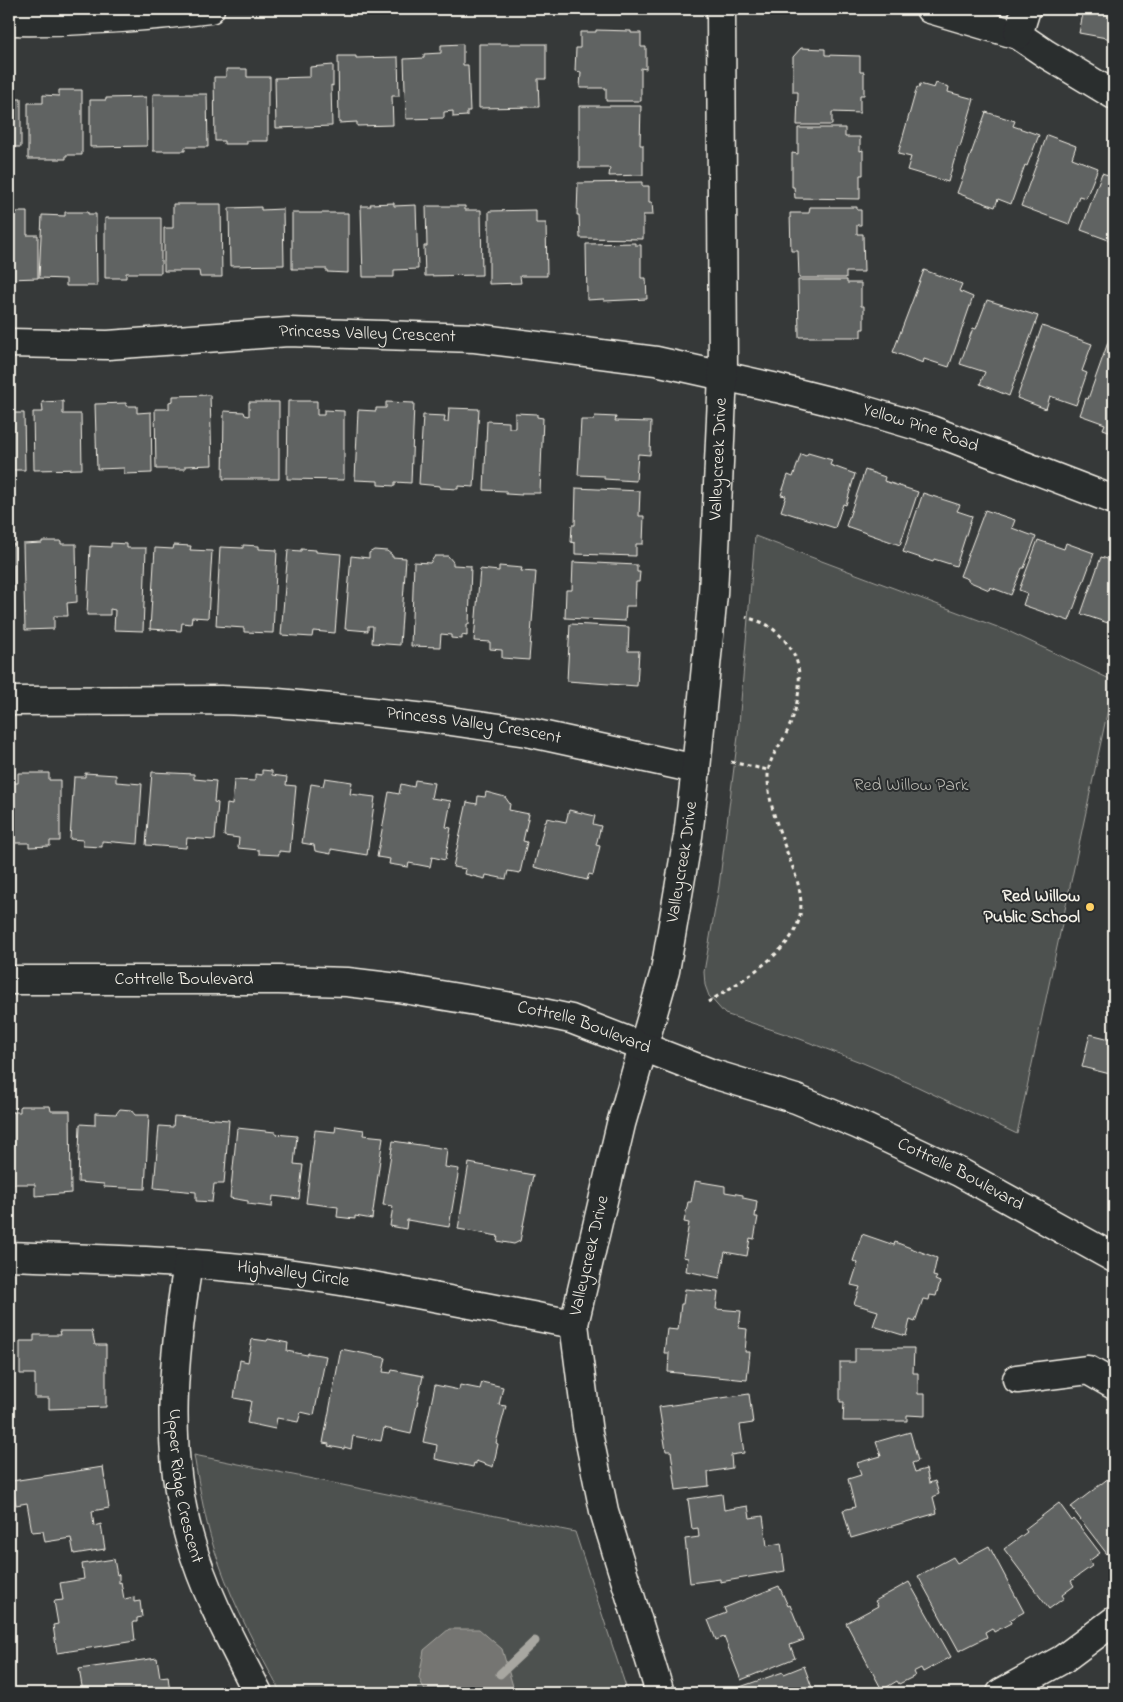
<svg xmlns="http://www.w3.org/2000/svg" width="1123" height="1702" viewBox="0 0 1123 1702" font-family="'Indie Flower',sans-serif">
<rect width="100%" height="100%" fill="#363939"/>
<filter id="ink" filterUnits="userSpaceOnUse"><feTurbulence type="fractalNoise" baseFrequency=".02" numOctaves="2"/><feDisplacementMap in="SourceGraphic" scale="10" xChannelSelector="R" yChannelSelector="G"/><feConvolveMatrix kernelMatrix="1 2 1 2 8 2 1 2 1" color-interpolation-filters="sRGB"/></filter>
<g filter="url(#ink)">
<g fill="#4e514f" stroke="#a1a19c">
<path d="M 755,536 L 1008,631 L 1114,681 L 1017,1134 L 916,1086 L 863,1063 L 800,1039 L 725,1014 L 709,996 L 705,985 L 704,972 L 719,886 L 738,736 Z"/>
<path d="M 194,1455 L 575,1532 L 628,1693 L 281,1693 C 258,1651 235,1608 219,1563 C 206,1528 200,1491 194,1455 Z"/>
</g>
<path fill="#757572" stroke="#a8a7a1" d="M 449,1629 L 479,1629 L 502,1649 L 515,1693 L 426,1693 L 419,1678 L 424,1650 Z"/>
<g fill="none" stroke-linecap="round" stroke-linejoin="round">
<path stroke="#a8a7a1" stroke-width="9" d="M 500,1674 L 535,1641"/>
</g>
<g fill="#616362" stroke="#f4f1e8">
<path d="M 1084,9 L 1114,9 L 1114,35 L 1112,39 L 1079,33 Z"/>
<path d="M 596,30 L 631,31 L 631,33 L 641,33 L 641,47 L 646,47 L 646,69 L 641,68 L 641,101 L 606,101 L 606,88 L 580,88 L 581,72 L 575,71 L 576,48 L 580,48 L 580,32 L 596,32 Z"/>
<path d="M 463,44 L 463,65 L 468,65 L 470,111 L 467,111 L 467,116 L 453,117 L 453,111 L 444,112 L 444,118 L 406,119 L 404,59 L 424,58 L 424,54 L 441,53 L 441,45 Z"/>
<path d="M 479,44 L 546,44 L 546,79 L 538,79 L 539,107 L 479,108 Z"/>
<path d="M 801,48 L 825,49 L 825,55 L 860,56 L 860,72 L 864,72 L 864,95 L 860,95 L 860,113 L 832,112 L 832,125 L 797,125 L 798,92 L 793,92 L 793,57 Z"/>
<path d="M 338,56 L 356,56 L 356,58 L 398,57 L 399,96 L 392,96 L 393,125 L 357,126 L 357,122 L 339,123 Z"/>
<path d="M 333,65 L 333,86 L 331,85 L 332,126 L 276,128 L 275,78 L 310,77 L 310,67 Z"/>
<path d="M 226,69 L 247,69 L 247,77 L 270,77 L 270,90 L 268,91 L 268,141 L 247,141 L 247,144 L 224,144 L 224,141 L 215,141 L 214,77 L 226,77 Z"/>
<path d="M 936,83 L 949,87 L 948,92 L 974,99 L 960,147 L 958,147 L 948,182 L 907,170 L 911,157 L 898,154 L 917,87 L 919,88 L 920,84 L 934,88 Z"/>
<path d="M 59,90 L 82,90 L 82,155 L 66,155 L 66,159 L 28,159 L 28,103 L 43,103 L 43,95 L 59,96 Z"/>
<path d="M 153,94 L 207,94 L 208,147 L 185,147 L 185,151 L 153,151 Z"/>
<path d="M 146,97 L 147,146 L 90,147 L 90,100 L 106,100 L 106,98 Z"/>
<rect x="9" y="99" width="12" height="48"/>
<path d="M 579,106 L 641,106 L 640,145 L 643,145 L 643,175 L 609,176 L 610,168 L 579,168 Z"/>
<path d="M 986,112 L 1015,121 L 1013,126 L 1039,135 L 1027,166 L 1025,165 L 1011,204 L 998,199 L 995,207 L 957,193 Z"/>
<path d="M 798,128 L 845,128 L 845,137 L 860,137 L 860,151 L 863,150 L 863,175 L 860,175 L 860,199 L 795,198 L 794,187 L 792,187 L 792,153 L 798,154 Z"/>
<path d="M 1047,135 L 1076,146 L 1072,158 L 1098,168 L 1086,198 L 1079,196 L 1069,224 L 1021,206 Z"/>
<path d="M 1102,173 L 1114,177 L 1114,242 L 1081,230 Z"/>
<path d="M 642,182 L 642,186 L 649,186 L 649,202 L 652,202 L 653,215 L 643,215 L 643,239 L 580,238 L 579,215 L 577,215 L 578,183 Z"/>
<path d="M 394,203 L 394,206 L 416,205 L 418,269 L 394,270 L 394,277 L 363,277 L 361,206 L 371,206 L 370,204 Z"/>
<path d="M 173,204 L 221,204 L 222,277 L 200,277 L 199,271 L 164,271 L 164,228 L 173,228 Z"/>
<path d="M 426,206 L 465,206 L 465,210 L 481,210 L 482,275 L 425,276 L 424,246 L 427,246 Z"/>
<path d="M 261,207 L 261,210 L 283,209 L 284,265 L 230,266 L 229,208 Z"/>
<path d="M 810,207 L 857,207 L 857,210 L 861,210 L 861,225 L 857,225 L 857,234 L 863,234 L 864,272 L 846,272 L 846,278 L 799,278 L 798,251 L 791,251 L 790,213 L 809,213 Z"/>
<path d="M 536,210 L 536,223 L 546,223 L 547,276 L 520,276 L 521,283 L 489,284 L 489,211 Z"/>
<path d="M 9,212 L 27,212 L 27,235 L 38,235 L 38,278 L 9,279 Z"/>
<path d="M 65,212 L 88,212 L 88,214 L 96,214 L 97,286 L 66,286 L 66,279 L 39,278 L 42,215 L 65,216 Z"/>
<path d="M 292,213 L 348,213 L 348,273 L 327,272 L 327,269 L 292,269 Z"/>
<path d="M 105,218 L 161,218 L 161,273 L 126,273 L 126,278 L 105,278 Z"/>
<path d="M 635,243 L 635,245 L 641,245 L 641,278 L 646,278 L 647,299 L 604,301 L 604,299 L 587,300 L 586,244 Z"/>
<path d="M 924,270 L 962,284 L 959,291 L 973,297 L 949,367 L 924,359 L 923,363 L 893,352 Z"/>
<path d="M 798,280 L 847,280 L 847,283 L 861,283 L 861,306 L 864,306 L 864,329 L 861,329 L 861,337 L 799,337 Z"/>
<path d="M 987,300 L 1038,316 L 1009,396 L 980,384 L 985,372 L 960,364 L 973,328 L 976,329 Z"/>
<path d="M 1042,326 L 1092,344 L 1082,371 L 1087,373 L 1076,405 L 1050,396 L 1046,409 L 1017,398 Z"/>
<path d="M 1111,334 L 1114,336 L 1114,433 L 1103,429 L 1105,424 L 1080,415 L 1086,398 L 1088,399 Z"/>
<path d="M 210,395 L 212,465 L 185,466 L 185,469 L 156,469 L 155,409 L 169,409 L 169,402 L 173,401 L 173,396 Z"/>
<path d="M 63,401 L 63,414 L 81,414 L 82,469 L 34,470 L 33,412 L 43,412 L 42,402 Z"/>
<path d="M 288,401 L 317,401 L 317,415 L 324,415 L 324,410 L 344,411 L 344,480 L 287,479 Z"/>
<path d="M 249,402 L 279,402 L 279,479 L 223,479 L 224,411 L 244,412 L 245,415 L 249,416 Z"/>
<path d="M 386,402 L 414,403 L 411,483 L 395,482 L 395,486 L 378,485 L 378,481 L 355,480 L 358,410 L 376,411 L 376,408 L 386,408 Z"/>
<path d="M 126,403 L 126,406 L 137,406 L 137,413 L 151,412 L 152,473 L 124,474 L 124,468 L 97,469 L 95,404 Z"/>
<path d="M 449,408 L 479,409 L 474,487 L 458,486 L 458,489 L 440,488 L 440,486 L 419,484 L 423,415 L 445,416 L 444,422 L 448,422 Z"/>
<path d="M 9,413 L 24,413 L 25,470 L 9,470 Z"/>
<path d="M 515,413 L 537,414 L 537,417 L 543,418 L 540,493 L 522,493 L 522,495 L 506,494 L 506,491 L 484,490 L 487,421 L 509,422 L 509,428 L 515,428 Z"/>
<path d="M 595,416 L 616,417 L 615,421 L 651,422 L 650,455 L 638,454 L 636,481 L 604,479 L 604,476 L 578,475 L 581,420 L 594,420 Z"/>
<path d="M 808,453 L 832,460 L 830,465 L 855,474 L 846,505 L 843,504 L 835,528 L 781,511 L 786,496 L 781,495 L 788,475 L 793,477 L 801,454 L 806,456 Z"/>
<path d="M 865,470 L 885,477 L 884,481 L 918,492 L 900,545 L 846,526 Z"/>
<path d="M 576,488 L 640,491 L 639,516 L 644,516 L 643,544 L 636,544 L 636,556 L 575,554 L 575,543 L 571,542 L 572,525 L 575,525 Z"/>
<path d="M 923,493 L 960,505 L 957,511 L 972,516 L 956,566 L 934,559 L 933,562 L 903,552 Z"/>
<path d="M 985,510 L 1015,520 L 1012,528 L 1036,537 L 1024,568 L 1022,568 L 1011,595 L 990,587 L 989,590 L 968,581 L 968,579 L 960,576 Z"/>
<path d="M 1038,540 L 1064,549 L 1066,543 L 1094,553 L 1069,621 L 1023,605 L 1027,593 L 1019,590 Z"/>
<path d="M 42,541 L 61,541 L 61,544 L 76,544 L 77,602 L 67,603 L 68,616 L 54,616 L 54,629 L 25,630 L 23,544 L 42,543 Z"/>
<path d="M 111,543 L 127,544 L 127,548 L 146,548 L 143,631 L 114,630 L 115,610 L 110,609 L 110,615 L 87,615 L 90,546 L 111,547 Z"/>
<path d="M 9,544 L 14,544 L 14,613 L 11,613 L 10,629 L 9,629 Z"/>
<path d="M 174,545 L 191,546 L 190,550 L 212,551 L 208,618 L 192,617 L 191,624 L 182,623 L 181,631 L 150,629 L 155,548 L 173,549 Z"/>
<path d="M 243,545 L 259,546 L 259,549 L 277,550 L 273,633 L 244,632 L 244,628 L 216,626 L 220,547 L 243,548 Z"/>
<path d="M 301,549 L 316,550 L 316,552 L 341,554 L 335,633 L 313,631 L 312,637 L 281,635 L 288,550 L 301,551 Z"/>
<path d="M 374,550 L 387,551 L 392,555 L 392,557 L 406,558 L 400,645 L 372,643 L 373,626 L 368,626 L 368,631 L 345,629 L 351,556 L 369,558 L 369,553 Z"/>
<path d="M 435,556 L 448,556 L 453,562 L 453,565 L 471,566 L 469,624 L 467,624 L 467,636 L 462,635 L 462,639 L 451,638 L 451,635 L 441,634 L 440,647 L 411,646 L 414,562 L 430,563 Z"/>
<path d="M 1101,557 L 1114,561 L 1114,625 L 1081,614 Z"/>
<path d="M 573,562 L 637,565 L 637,572 L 640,572 L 639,582 L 636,582 L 635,606 L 626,606 L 625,621 L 565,618 L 566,590 L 572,590 Z"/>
<path d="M 499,566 L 522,568 L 521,571 L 536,572 L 529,660 L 502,658 L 502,650 L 490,649 L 490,642 L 474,641 L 480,569 L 499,571 Z"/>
<path d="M 570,624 L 629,627 L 628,651 L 639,651 L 637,686 L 567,681 Z"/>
<path d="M 262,770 L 272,771 L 272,775 L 287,777 L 286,785 L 296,786 L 290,852 L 279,851 L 279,855 L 259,854 L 259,850 L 238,848 L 239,838 L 224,836 L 227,804 L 232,805 L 234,780 L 255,781 L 255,774 L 262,775 Z"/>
<path d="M 152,772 L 194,774 L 194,779 L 216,781 L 214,802 L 218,803 L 215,840 L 187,838 L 186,848 L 146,845 Z"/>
<path d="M 18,773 L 49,773 L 49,780 L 60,780 L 60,841 L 50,841 L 50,846 L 29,847 L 29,843 L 9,843 L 9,783 L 18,783 Z"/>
<path d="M 85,773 L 116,775 L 116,782 L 142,784 L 138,844 L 102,841 L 102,847 L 83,846 L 83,840 L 70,839 L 74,777 L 85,777 Z"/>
<path d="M 325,778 L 352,782 L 350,794 L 375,797 L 367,855 L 331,849 L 331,854 L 315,851 L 314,845 L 302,843 L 311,784 L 323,786 Z"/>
<path d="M 415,780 L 434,783 L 431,798 L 451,801 L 446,827 L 451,828 L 445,860 L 432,857 L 430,867 L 409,863 L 408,867 L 389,864 L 390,859 L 377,857 L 389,792 L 399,794 L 401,784 L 414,787 Z"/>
<path d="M 486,792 L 505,797 L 510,804 L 509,810 L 529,814 L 523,841 L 527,842 L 520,873 L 508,871 L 506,879 L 486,875 L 485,879 L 465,874 L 466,869 L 453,867 L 467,802 L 477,804 L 478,796 L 485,797 Z"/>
<path d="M 569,810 L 595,816 L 593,824 L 601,826 L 596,845 L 600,846 L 593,875 L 589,874 L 587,880 L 534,867 L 545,822 L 546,822 L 547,818 L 566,822 Z"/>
<path d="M 1090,1034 L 1114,1040 L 1114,1075 L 1082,1067 Z"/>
<path d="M 20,1106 L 50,1106 L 51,1111 L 70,1111 L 71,1193 L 35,1196 L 35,1184 L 9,1184 L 9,1112 L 20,1112 Z"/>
<path d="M 120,1109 L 131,1110 L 135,1115 L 149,1115 L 145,1189 L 104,1187 L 104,1184 L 78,1182 L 80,1124 L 95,1125 L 95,1113 L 116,1114 Z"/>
<path d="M 174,1116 L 229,1120 L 224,1184 L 214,1184 L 212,1202 L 196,1201 L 196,1192 L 154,1188 L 159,1126 L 173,1127 Z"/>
<path d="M 336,1126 L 364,1130 L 363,1135 L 383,1137 L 372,1219 L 355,1216 L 355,1219 L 337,1217 L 338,1207 L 306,1203 L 315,1130 L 335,1132 Z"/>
<path d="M 237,1128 L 275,1132 L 275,1134 L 297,1136 L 294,1164 L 303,1165 L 299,1199 L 273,1196 L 272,1207 L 248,1204 L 248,1201 L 230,1198 Z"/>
<path d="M 393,1141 L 447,1149 L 445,1167 L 459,1169 L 449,1227 L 407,1220 L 406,1229 L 390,1226 L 393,1206 L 383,1205 Z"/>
<path d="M 469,1163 L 533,1175 L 520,1241 L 514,1244 L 497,1241 L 498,1236 L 458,1229 Z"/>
<path d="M 695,1181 L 725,1186 L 725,1192 L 743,1195 L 743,1198 L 757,1201 L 755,1217 L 758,1217 L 754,1239 L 750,1238 L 747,1256 L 725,1252 L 720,1278 L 686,1271 L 688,1258 L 683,1257 L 689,1223 L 684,1222 L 688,1202 L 691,1202 Z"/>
<path d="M 862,1234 L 894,1245 L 895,1242 L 937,1258 L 933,1276 L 937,1277 L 935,1280 L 940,1282 L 936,1296 L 930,1295 L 929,1300 L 923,1299 L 915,1322 L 910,1320 L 906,1336 L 873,1326 L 878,1311 L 854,1304 L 860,1287 L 851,1285 L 858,1263 L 853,1261 Z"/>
<path d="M 685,1289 L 718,1292 L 716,1309 L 741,1311 L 739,1328 L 747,1329 L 745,1352 L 750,1352 L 747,1380 L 668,1372 L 669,1353 L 664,1353 L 667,1329 L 678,1330 L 681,1304 L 683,1304 Z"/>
<path d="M 59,1331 L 92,1331 L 95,1345 L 106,1345 L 106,1407 L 49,1409 L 49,1398 L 35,1398 L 35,1374 L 20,1374 L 20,1341 L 34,1341 L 34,1335 L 60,1335 Z"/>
<rect x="9" y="1334" width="1" height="34"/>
<path d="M 252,1339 L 267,1341 L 268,1339 L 288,1343 L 287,1351 L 307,1355 L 308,1353 L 326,1356 L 314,1415 L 301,1412 L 298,1422 L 277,1418 L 275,1429 L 247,1423 L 251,1401 L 234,1398 L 240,1360 L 248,1362 Z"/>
<path d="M 855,1348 L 914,1348 L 913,1373 L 918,1373 L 918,1394 L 925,1394 L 925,1416 L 907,1415 L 907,1421 L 843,1421 L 844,1402 L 840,1402 L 840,1362 L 855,1362 Z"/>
<path d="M 341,1349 L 386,1358 L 383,1372 L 391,1373 L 392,1370 L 423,1376 L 411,1434 L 384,1428 L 381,1441 L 353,1436 L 351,1449 L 344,1447 L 344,1449 L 328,1446 L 329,1444 L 323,1443 Z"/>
<path d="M 482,1382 L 503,1387 L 499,1405 L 506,1406 L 496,1443 L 498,1444 L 493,1467 L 476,1461 L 476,1464 L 474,1463 L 473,1467 L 435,1459 L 437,1445 L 423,1442 L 435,1385 L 459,1390 L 460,1385 L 480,1389 Z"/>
<path d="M 749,1394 L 753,1423 L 740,1425 L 744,1453 L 731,1455 L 732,1468 L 708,1472 L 709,1486 L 676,1490 L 671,1451 L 666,1451 L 659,1407 Z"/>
<path d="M 910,1432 L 918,1461 L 912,1463 L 915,1472 L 926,1469 L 929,1483 L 935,1481 L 939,1494 L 933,1497 L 937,1513 L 851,1538 L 843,1510 L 855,1507 L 848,1479 L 861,1475 L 857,1463 L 881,1456 L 876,1442 Z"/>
<path d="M 103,1467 L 109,1508 L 92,1511 L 94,1526 L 101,1524 L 105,1549 L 74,1554 L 71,1538 L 45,1542 L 43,1531 L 32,1532 L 27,1503 L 16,1505 L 12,1481 Z"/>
<path d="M 1114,1474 L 1114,1548 L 1107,1554 L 1071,1507 Z"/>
<path d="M 722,1494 L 724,1510 L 748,1506 L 750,1518 L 763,1516 L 767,1546 L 781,1543 L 785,1571 L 720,1582 L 720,1579 L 690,1583 L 685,1539 L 699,1537 L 698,1528 L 692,1529 L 688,1499 Z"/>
<path d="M 1059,1503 L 1072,1521 L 1074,1519 L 1100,1553 L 1089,1561 L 1092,1566 L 1071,1581 L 1074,1586 L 1062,1595 L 1064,1598 L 1049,1609 L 1004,1549 L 1027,1532 L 1025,1529 Z"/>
<path d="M 989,1546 L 1024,1612 L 1010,1620 L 1011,1623 L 994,1632 L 992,1628 L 985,1632 L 987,1637 L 959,1651 L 918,1576 L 953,1557 L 957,1563 Z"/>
<path d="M 114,1559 L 117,1575 L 119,1574 L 119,1583 L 121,1582 L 124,1599 L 134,1597 L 134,1602 L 140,1601 L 142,1617 L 137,1618 L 137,1622 L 133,1622 L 135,1641 L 57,1653 L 53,1625 L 58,1624 L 54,1601 L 63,1600 L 60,1583 L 84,1579 L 82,1564 Z"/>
<path d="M 909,1582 L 951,1657 L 923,1672 L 921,1668 L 913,1672 L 915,1676 L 899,1684 L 897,1681 L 882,1690 L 846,1623 L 878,1606 L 875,1601 Z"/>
<path d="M 779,1586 L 788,1606 L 790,1605 L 804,1640 L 790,1645 L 795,1658 L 741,1680 L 724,1637 L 716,1640 L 708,1620 L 726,1613 L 724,1608 Z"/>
<path d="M 157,1658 L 160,1677 L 168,1676 L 170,1693 L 89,1693 L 89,1691 L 83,1692 L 79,1669 Z"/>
<path d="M 804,1666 L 814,1693 L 742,1693 L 740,1687 L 783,1672 L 784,1674 Z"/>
</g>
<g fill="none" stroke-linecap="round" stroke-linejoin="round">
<g stroke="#f4f1e8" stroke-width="31">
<g id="minor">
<path d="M 930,9 L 1018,35 L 1046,54 L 1114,95"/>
<path d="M 9,21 C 76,22 143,18 210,9"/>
<path d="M 1018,35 L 1026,9"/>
<path id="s1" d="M 9,343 L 108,345 L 288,332 L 475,338 L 656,361 L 777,388 L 857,408 L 931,430 L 1114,500"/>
<path id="s2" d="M 9,701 L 221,700 L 267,702 L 363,711 L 444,720 L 527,732 L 696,769"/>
<path id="s3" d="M 9,1256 C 89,1259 170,1260 250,1269 C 359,1280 467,1304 574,1324"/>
<path id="s4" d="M 188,1264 C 173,1355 164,1451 190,1540 C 205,1594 233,1644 258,1693"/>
<path d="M 1017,1379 L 1088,1370 L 1114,1385"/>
<path id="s5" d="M 660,1693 L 604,1511 L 588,1433 L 574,1324 L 621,1124 L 665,971 L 688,836 L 696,769 L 713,594 L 723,375 L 721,9"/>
<path d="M 1001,1693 L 1063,1659 L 1114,1621"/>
</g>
</g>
<g stroke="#f4f1e8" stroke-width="31">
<g id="secondary">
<path id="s6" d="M 9,980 L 279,980 L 347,982 L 398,988 L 524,1009 L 571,1019 L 713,1074 L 796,1099 L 859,1125 L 959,1172 L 1114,1258"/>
</g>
</g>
<g stroke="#f4f1e8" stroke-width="3" stroke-dasharray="4 4" stroke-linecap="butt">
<path d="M 731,762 L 768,770"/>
<path d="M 708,1002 C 734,986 782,957 795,930 C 809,902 795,874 785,847 C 777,825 768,800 768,777 C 768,760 777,750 785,736 C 796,715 804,683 796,659 C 792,648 781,634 770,627 C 764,622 754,620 746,617"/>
</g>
<use href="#minor" stroke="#2a2d2e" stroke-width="28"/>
<use href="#secondary" stroke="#2a2d2e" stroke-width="28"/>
</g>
</g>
<circle fill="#ffd166" stroke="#2a2d2e" stroke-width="2" cx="1090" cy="907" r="5"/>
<g text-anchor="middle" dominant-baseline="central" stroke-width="4" stroke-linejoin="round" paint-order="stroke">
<g font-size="18" fill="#f4f1e8" stroke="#2a2d2e">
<text stroke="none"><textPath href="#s1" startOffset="359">Princess Valley Crescent</textPath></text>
<text stroke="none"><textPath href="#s1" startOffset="922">Yellow Pine Road</textPath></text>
<text stroke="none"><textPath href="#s5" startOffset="1260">Valleycreek Drive</textPath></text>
<text stroke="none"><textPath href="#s2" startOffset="466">Princess Valley Crescent</textPath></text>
<text stroke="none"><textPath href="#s5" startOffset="855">Valleycreek Drive</textPath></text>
<text stroke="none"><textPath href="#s6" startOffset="175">Cottrelle Boulevard</textPath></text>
<text stroke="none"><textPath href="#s6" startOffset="580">Cottrelle Boulevard</textPath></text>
<text stroke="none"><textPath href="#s6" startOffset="985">Cottrelle Boulevard</textPath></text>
<text stroke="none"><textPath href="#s5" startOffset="450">Valleycreek Drive</textPath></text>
<text stroke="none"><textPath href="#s3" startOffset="285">Highvalley Circle</textPath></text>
<text stroke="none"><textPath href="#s4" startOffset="224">Upper Ridge Crescent</textPath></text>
</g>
<g font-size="18" fill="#bab9b2" stroke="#2a2d2e">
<text x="911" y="786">Red Willow Park</text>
</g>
<g font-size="18" font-weight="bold" fill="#f4f1e8" stroke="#2a2d2e" text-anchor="end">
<text x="1080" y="897">Red Willow<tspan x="1080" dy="21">Public School</tspan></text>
</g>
</g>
<rect width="1123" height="1702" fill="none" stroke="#2a2d2e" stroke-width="30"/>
<rect x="15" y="15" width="1093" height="1672" fill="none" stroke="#f4f1e8" stroke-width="2" filter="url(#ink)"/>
</svg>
